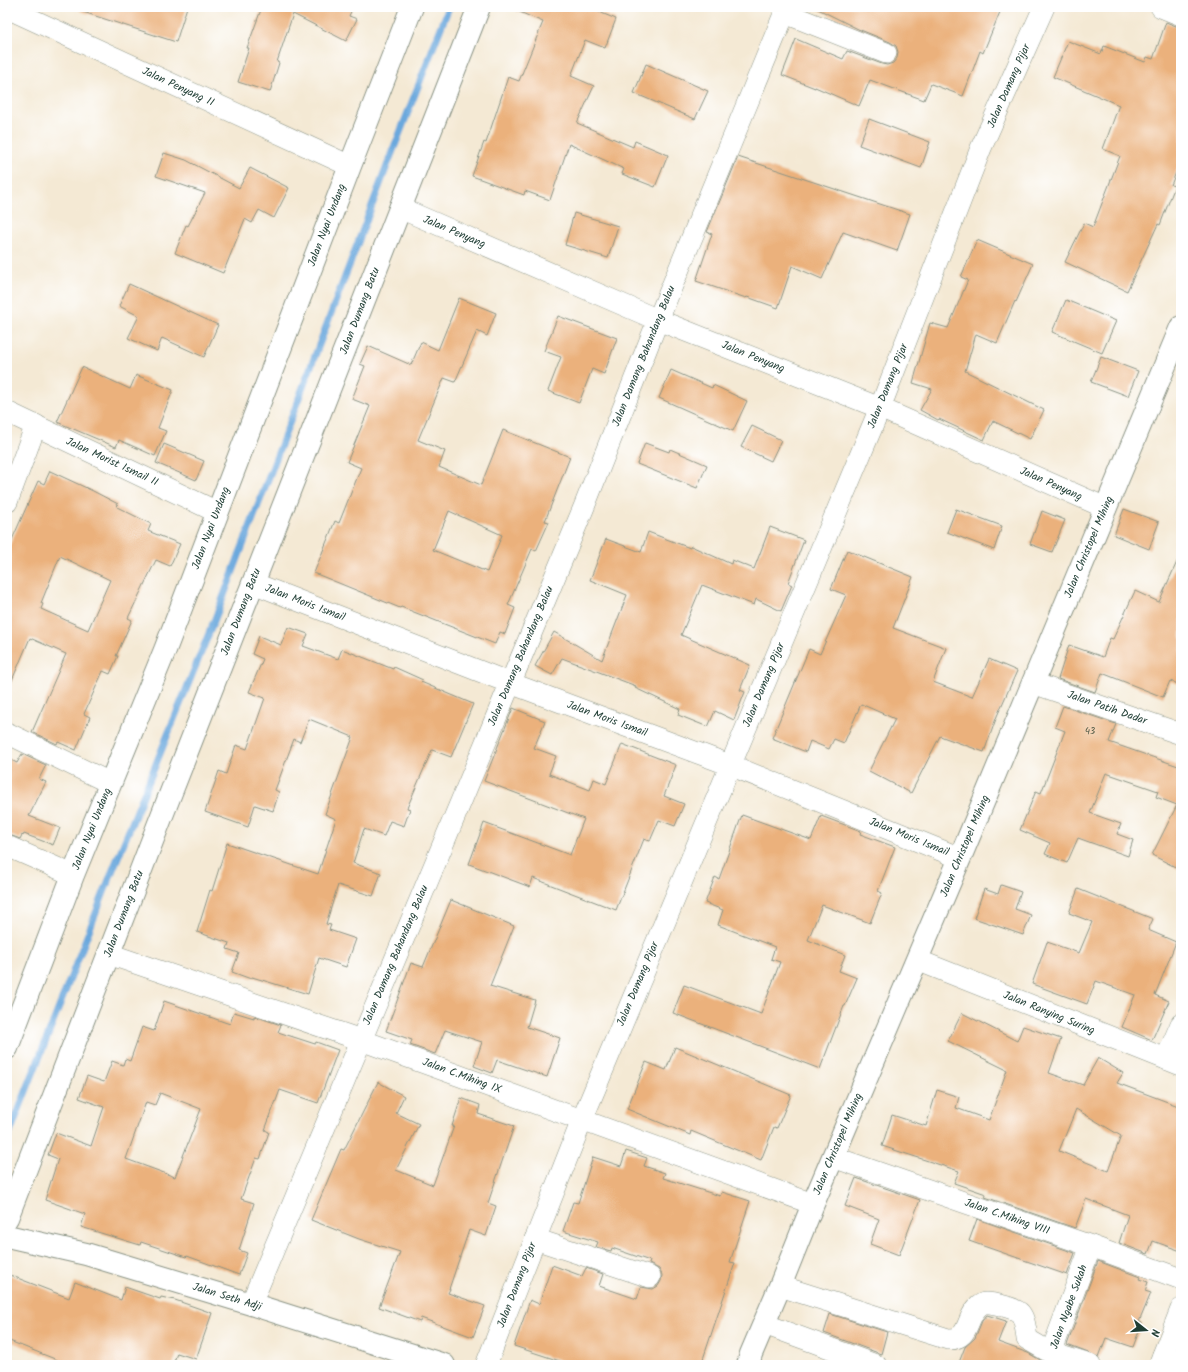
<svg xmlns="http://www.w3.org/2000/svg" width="1188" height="1372" viewBox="0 0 1188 1372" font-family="Kalam,sans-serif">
<rect width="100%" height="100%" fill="#fff"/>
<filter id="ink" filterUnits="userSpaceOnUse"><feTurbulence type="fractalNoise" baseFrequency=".025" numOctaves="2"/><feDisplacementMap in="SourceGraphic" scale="8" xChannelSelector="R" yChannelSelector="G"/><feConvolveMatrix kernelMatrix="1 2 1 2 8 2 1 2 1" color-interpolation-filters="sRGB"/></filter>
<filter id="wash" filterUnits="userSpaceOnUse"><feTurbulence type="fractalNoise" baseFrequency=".012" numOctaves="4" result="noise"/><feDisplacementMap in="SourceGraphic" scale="16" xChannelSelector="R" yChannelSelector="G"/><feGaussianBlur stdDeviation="0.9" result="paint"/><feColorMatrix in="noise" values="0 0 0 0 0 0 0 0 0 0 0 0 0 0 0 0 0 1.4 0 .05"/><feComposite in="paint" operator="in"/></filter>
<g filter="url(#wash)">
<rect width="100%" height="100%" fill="#f4e9d4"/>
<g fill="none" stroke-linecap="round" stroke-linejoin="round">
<path stroke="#6ba8dd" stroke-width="7" d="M 7,1140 L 112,872 L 218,611 L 387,166 L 449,7"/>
</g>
<g id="blocks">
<g fill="#ebb17c" fill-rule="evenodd">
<path d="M 81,7 L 187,7 L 176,42 L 80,11 Z"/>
<path d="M 262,7 L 353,7 L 349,16 L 357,19 L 346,41 L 293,14 L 277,62 L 279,63 L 270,92 L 238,82 L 249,48 L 247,48 Z"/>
<path d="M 508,7 L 587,7 L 616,19 L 605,48 L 585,40 L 571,76 L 594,86 L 577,123 L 633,147 L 635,141 L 668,155 L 655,187 L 622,174 L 624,169 L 569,144 L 550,200 L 525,191 L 524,195 L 472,176 L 484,142 L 486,143 L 508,77 L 519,81 L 543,22 Z"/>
<path d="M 814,7 L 988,7 L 1000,12 L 983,53 L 980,51 L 963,96 L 931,84 L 924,100 L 870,80 L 859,106 L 815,87 L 815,88 L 782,75 L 796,39 L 843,59 L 847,51 L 882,64 L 887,65 L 893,63 L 897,58 L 898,52 L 896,46 L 890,42 L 858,29 Z"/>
<path d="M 1166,22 L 1181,28 L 1181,160 L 1171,185 L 1175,186 L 1160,225 L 1158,224 L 1127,291 L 1065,262 L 1084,223 L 1093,227 L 1120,156 L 1103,149 L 1119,105 L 1053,77 L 1068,41 L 1101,54 L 1104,46 L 1145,62 L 1147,57 L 1153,59 Z"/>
<path d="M 646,64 L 708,91 L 695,119 L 634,93 Z"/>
<path d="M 869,119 L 930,142 L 921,168 L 859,145 Z"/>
<path d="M 164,153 L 186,160 L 239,188 L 250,168 L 289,188 L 274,218 L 259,210 L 252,223 L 245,219 L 223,273 L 175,253 L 186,225 L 188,226 L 205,193 L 156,176 Z"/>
<path d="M 738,157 L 910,214 L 897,251 L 843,232 L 822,279 L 792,266 L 778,308 L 747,297 L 746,298 L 696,281 L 712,234 L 707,232 Z"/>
<path d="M 574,213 L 618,226 L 608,258 L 565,245 Z"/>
<path d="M 977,240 L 1033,264 L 1016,302 L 1015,301 L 997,343 L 976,334 L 965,371 L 1044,410 L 1030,439 L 993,421 L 984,440 L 939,419 L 938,420 L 920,410 L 932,389 L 913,383 L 930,323 L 948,328 L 968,280 L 961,277 Z"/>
<path d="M 129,284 L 218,325 L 204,357 L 162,338 L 157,351 L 128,338 L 139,316 L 119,306 Z"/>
<path d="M 459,298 L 496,313 L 487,336 L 477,331 L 455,382 L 444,378 L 418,440 L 445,451 L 439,467 L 481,485 L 503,430 L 570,457 L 545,521 L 549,522 L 536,551 L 532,549 L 508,605 L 515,608 L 505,634 L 500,632 L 495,644 L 401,607 L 400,608 L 314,573 L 335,521 L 339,523 L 361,468 L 347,462 L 370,406 L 352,399 L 365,366 L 360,364 L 368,346 L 411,365 L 421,342 L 438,350 ZM 449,511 L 502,535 L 487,572 L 433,550 Z"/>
<path d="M 1066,300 L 1116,321 L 1102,353 L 1052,332 Z"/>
<path d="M 558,316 L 617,338 L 604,374 L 592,369 L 579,403 L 548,391 L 561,357 L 544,351 Z"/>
<path d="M 1101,357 L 1138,371 L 1128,396 L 1091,382 Z"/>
<path d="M 82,367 L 130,389 L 136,375 L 173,390 L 158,428 L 166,431 L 155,456 L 119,440 L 116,447 L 57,422 Z"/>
<path d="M 671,370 L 712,388 L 713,385 L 747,401 L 733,431 L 659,398 Z"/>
<path d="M 752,426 L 781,440 L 771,461 L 741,447 Z"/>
<path d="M 645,443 L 669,452 L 670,449 L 707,465 L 697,488 L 637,464 Z"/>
<path d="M 164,444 L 204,461 L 196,480 L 156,463 Z"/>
<path d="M 50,471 L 93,491 L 118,504 L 117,507 L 151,524 L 148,531 L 180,544 L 170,566 L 156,560 L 128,618 L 132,620 L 116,656 L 118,656 L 110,674 L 103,671 L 84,714 L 90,717 L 76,750 L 58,742 L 57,744 L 32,732 L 66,654 L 30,638 L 7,692 L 7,551 L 38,481 L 44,484 ZM 60,556 L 110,580 L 88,630 L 41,609 L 43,604 L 41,603 Z"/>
<path d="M 956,509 L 1002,526 L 994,550 L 947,532 Z"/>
<path d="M 1124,509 L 1159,522 L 1149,549 L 1114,535 Z"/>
<path d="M 1042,511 L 1065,520 L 1052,552 L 1030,544 Z"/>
<path d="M 770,527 L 804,540 L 788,583 L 792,585 L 781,611 L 756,599 L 754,605 L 702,585 L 681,635 L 750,665 L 740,690 L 745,692 L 734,720 L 715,711 L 708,727 L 678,715 L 680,709 L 635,688 L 636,686 L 562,658 L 552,675 L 535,666 L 554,632 L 602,660 L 627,595 L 590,580 L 606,539 L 641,552 L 648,532 L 690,548 L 691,546 L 731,564 L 732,560 L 754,569 Z"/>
<path d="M 847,550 L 913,577 L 893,628 L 946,648 L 933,682 L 972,697 L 989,659 L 1017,671 L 997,716 L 984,752 L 940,736 L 911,793 L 869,771 L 895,719 L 861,704 L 844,743 L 834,739 L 829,749 L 810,741 L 806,752 L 772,738 L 809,649 L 820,654 L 846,595 L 831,589 Z"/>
<path d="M 1181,553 L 1181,685 L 1170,681 L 1163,697 L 1102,673 L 1095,692 L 1058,679 L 1069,645 L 1103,657 L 1110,638 L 1113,639 L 1135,591 L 1159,602 Z"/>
<path d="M 288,627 L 308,634 L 303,646 L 338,659 L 342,649 L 393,669 L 394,667 L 423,680 L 421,682 L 473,704 L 451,757 L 432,750 L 407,808 L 410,809 L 404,826 L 390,821 L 384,836 L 364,829 L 353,863 L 381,873 L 373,896 L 338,885 L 326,924 L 331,925 L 329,930 L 356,939 L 346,967 L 319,958 L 308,994 L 252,977 L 251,979 L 232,972 L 239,953 L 227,949 L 229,943 L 197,932 L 210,890 L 212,891 L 227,843 L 318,874 L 336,819 L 325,814 L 353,737 L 309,719 L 300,742 L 294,739 L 275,790 L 279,792 L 273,811 L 255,805 L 248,827 L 205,812 L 219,771 L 226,774 L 236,745 L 247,749 L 265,698 L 249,692 L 263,659 L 252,654 L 259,636 L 281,645 Z"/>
<path d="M 1063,706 L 1116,724 L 1109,742 L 1181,767 L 1181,870 L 1152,855 L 1177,805 L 1156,797 L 1158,791 L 1106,773 L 1090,813 L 1121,824 L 1117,834 L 1133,840 L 1128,856 L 1078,838 L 1067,863 L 1045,854 L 1050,843 L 1020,830 L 1036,791 L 1041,793 L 1065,731 L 1055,727 Z"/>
<path d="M 513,708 L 545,721 L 534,748 L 556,756 L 549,774 L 590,790 L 594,779 L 606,784 L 622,744 L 676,765 L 664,796 L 684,804 L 675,826 L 659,820 L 650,841 L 644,839 L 616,910 L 533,878 L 530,887 L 469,864 L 484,823 L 570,855 L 584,819 L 484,781 Z"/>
<path d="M 22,754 L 46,765 L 39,779 L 46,782 L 29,816 L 60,828 L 53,845 L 24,834 L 23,836 L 22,835 L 20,839 L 7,834 L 7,758 L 17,763 Z"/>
<path d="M 742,815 L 811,840 L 821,816 L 861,831 L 860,834 L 895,847 L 878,891 L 882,893 L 870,923 L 822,905 L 808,940 L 845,955 L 839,971 L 857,978 L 845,1006 L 844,1006 L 820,1069 L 673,1013 L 684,985 L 761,1014 L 780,962 L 771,959 L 775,947 L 718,925 L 723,910 L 705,903 L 715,877 L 719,879 Z"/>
<path d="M 1001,885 L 1021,892 L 1015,909 L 1031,915 L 1023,935 L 974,918 L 984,889 L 998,894 Z"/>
<path d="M 1078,889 L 1153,919 L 1148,930 L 1176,942 L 1155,995 L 1169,1001 L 1152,1040 L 1122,1027 L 1135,995 L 1096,981 L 1087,1004 L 1032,984 L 1047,942 L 1079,953 L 1092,922 L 1069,913 Z"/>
<path d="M 451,900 L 514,926 L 490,986 L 535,1000 L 527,1027 L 560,1038 L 547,1077 L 497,1060 L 492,1073 L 474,1066 L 482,1042 L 445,1030 L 435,1054 L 410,1045 L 412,1040 L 386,1031 L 411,963 L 423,967 Z"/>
<path d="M 164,1001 L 230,1024 L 234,1012 L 254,1018 L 254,1016 L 281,1025 L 278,1032 L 315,1044 L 316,1042 L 338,1050 L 318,1103 L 280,1090 L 265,1130 L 269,1132 L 260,1159 L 256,1158 L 241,1199 L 254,1203 L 239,1250 L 247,1253 L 239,1275 L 187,1256 L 186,1257 L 141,1242 L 140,1245 L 81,1227 L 85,1214 L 45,1200 L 58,1159 L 48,1155 L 56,1133 L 91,1146 L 104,1107 L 79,1098 L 87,1076 L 104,1082 L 112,1061 L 123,1065 L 125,1059 L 130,1061 L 142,1027 L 154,1031 ZM 160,1093 L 201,1109 L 175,1177 L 126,1159 L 146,1102 L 155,1105 Z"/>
<path d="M 962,1013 L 1017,1041 L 1023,1026 L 1061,1039 L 1049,1073 L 1083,1085 L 1098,1058 L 1123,1073 L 1117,1083 L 1181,1107 L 1181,1251 L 1153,1241 L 1148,1254 L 1119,1243 L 1128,1215 L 1086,1199 L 1075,1228 L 985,1197 L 986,1194 L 954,1183 L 959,1171 L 882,1146 L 892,1115 L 926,1126 L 937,1090 L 959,1097 L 956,1108 L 989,1120 L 1007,1070 L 948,1041 ZM 1076,1109 L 1121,1136 L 1108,1171 L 1059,1151 Z"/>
<path d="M 675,1047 L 791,1095 L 777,1128 L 774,1127 L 761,1160 L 691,1131 L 690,1135 L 627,1109 L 646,1062 L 666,1070 Z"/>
<path d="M 378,1082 L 404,1096 L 396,1113 L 419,1124 L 396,1170 L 433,1185 L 454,1126 L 452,1126 L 461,1098 L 480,1105 L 478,1114 L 514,1126 L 488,1203 L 496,1206 L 486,1236 L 469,1230 L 449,1289 L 450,1289 L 448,1293 L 485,1306 L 473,1337 L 421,1318 L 420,1322 L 379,1307 L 400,1252 L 359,1239 L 311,1220 L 341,1149 L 344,1150 Z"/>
<path d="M 626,1151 L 647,1158 L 644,1166 L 665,1173 L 663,1178 L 720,1196 L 722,1192 L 750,1201 L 730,1262 L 735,1263 L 701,1365 L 572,1365 L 514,1346 L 530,1300 L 539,1304 L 552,1265 L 582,1276 L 586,1268 L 603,1274 L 599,1286 L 637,1299 L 641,1287 L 653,1289 L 658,1286 L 661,1281 L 662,1275 L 659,1269 L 649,1264 L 650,1261 L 612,1248 L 611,1251 L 596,1247 L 598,1242 L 563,1231 L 573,1202 L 578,1203 L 593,1157 L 621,1166 Z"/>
<path d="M 856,1178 L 920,1200 L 899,1255 L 870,1244 L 879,1219 L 845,1206 Z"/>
<path d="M 977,1219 L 1075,1253 L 1067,1275 L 969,1241 Z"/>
<path d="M 1098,1261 L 1140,1277 L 1139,1279 L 1148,1282 L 1145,1291 L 1151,1293 L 1139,1322 L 1142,1323 L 1133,1347 L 1106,1338 L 1099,1357 L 1067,1345 Z"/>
<path d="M 7,1274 L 69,1298 L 75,1282 L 121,1300 L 125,1287 L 160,1299 L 161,1297 L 175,1300 L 212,1313 L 196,1359 L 177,1353 L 173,1365 L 70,1365 L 7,1340 Z"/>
<path d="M 830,1314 L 887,1332 L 881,1354 L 824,1333 Z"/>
<path d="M 987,1315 L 1006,1321 L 998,1342 L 1028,1353 L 1049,1365 L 958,1365 L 965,1347 L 975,1338 L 982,1321 Z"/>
</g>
</g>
</g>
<g filter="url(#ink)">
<use href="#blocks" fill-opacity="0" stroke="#8a9384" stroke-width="1"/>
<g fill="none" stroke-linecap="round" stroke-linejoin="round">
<g stroke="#8a9384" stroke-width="22">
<g id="minor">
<path d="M 1161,7 L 1181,15"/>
<path d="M 7,8 L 350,166"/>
<path d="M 785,13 L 886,53"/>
<path d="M 400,208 L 658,320 L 880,408 L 1106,508"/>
<path d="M 7,412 L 217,512"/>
<path d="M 7,502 L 36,425"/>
<path d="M 253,583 L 510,683 L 730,765 L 960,858"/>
<path d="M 1033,683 L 1181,734"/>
<path d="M 7,733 L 110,783"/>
<path d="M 7,846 L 73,875"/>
<path d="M 109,954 L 361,1040 L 813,1204"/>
<path d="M 917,960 L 1181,1065"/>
<path d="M 1166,1059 L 1181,1024"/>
<path d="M 833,1157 L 1091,1246 L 1181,1279"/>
<path d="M 535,1239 L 650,1277"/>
<path d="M 780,1286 L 948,1339 C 971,1340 965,1317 979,1306 C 980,1305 982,1304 984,1303 C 990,1302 1016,1308 1020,1313 C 1025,1319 1026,1331 1027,1339 L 1051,1353"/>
<path d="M 251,1304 L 584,507 L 658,320 L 787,7"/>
<path d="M 764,1324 L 876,1365"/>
<path d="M 1163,1355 L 1181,1361"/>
<path d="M 486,1365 L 582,1120 L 880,408 L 981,148 L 1044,7"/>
<path d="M 1090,1365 L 1051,1353 L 1091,1246"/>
<path d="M 1159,1365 L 1181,1309"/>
</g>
</g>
<g stroke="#8a9384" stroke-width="24">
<g id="tertiary">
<path d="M 7,1048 L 73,875 L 165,650 L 350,166 L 412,7"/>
<path d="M 7,1218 L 161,818 L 479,7"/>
<path d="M 7,1236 L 86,1254 L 251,1304 L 444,1365"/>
<path d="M 748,1365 L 751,1354 L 780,1286 L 813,1204 L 960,858 L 1181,327"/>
</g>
</g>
<use href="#minor" stroke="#fff" stroke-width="21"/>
<use href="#tertiary" stroke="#fff" stroke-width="22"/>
</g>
</g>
<g text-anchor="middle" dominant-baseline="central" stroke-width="3" stroke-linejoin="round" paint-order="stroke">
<g font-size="9" fill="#525a46">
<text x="1090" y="731">43</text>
</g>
<g font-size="11" fill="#1f3d34" stroke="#fff">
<text transform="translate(1009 86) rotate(-66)">Jalan Damang Pijar</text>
<text transform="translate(178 87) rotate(25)">Jalan Penyang II</text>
<text transform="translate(327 225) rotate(-69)">Jalan Nyai Undang</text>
<text transform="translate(454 232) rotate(23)">Jalan Penyang</text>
<text transform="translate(360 311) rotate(-69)">Jalan Dumang Batu</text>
<text transform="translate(644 356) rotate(-68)">Jalan Damang Bahandang Balau</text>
<text transform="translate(753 357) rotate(22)">Jalan Penyang</text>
<text transform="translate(888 386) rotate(-68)">Jalan Damang Pijar</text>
<text transform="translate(112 462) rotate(25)">Jalan Morist Ismail II</text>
<text transform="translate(1051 484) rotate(24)">Jalan Penyang</text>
<text transform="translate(211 528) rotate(-69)">Jalan Nyai Undang</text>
<text transform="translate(1089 547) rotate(-67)">Jalan Christopel Mihing</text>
<text transform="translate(305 603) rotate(21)">Jalan Moris Ismail</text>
<text transform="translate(241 612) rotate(-69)">Jalan Dumang Batu</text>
<text transform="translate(521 656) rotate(-67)">Jalan Damang Bahandang Balau</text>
<text transform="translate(764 685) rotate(-67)">Jalan Damang Pijar</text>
<text transform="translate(1107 708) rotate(19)">Jalan Patih Dadar</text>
<text transform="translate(607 719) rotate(20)">Jalan Moris Ismail</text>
<text transform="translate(92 829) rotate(-68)">Jalan Nyai Undang</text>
<text transform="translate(909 837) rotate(22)">Jalan Moris Ismail</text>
<text transform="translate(965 846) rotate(-67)">Jalan Christopel Mihing</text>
<text transform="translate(124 914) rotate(-69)">Jalan Dumang Batu</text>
<text transform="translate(396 955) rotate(-67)">Jalan Damang Bahandang Balau</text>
<text transform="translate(638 984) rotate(-67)">Jalan Damang Pijar</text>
<text transform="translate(1049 1013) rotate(22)">Jalan Ranying Suring</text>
<text transform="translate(462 1076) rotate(20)">Jalan C.Mihing IX</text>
<text transform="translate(838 1144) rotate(-67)">Jalan Christopel Mihing</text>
<text transform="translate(1007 1217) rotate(19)">Jalan C.Mihing VIII</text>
<text transform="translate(517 1285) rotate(-69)">Jalan Damang Pijar</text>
<text transform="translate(227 1297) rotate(17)">Jalan Seth Adji</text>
<text transform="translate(1069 1307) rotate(-70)">Jalan Ngabe Sukah</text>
</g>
</g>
<rect width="1188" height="1372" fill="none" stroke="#fff" stroke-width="24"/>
<g transform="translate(1146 1330) rotate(107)" stroke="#ffffff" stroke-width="3" paint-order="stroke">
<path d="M0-3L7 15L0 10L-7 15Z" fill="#1f3d34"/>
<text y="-6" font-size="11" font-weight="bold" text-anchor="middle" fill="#1f3d34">N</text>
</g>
</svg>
